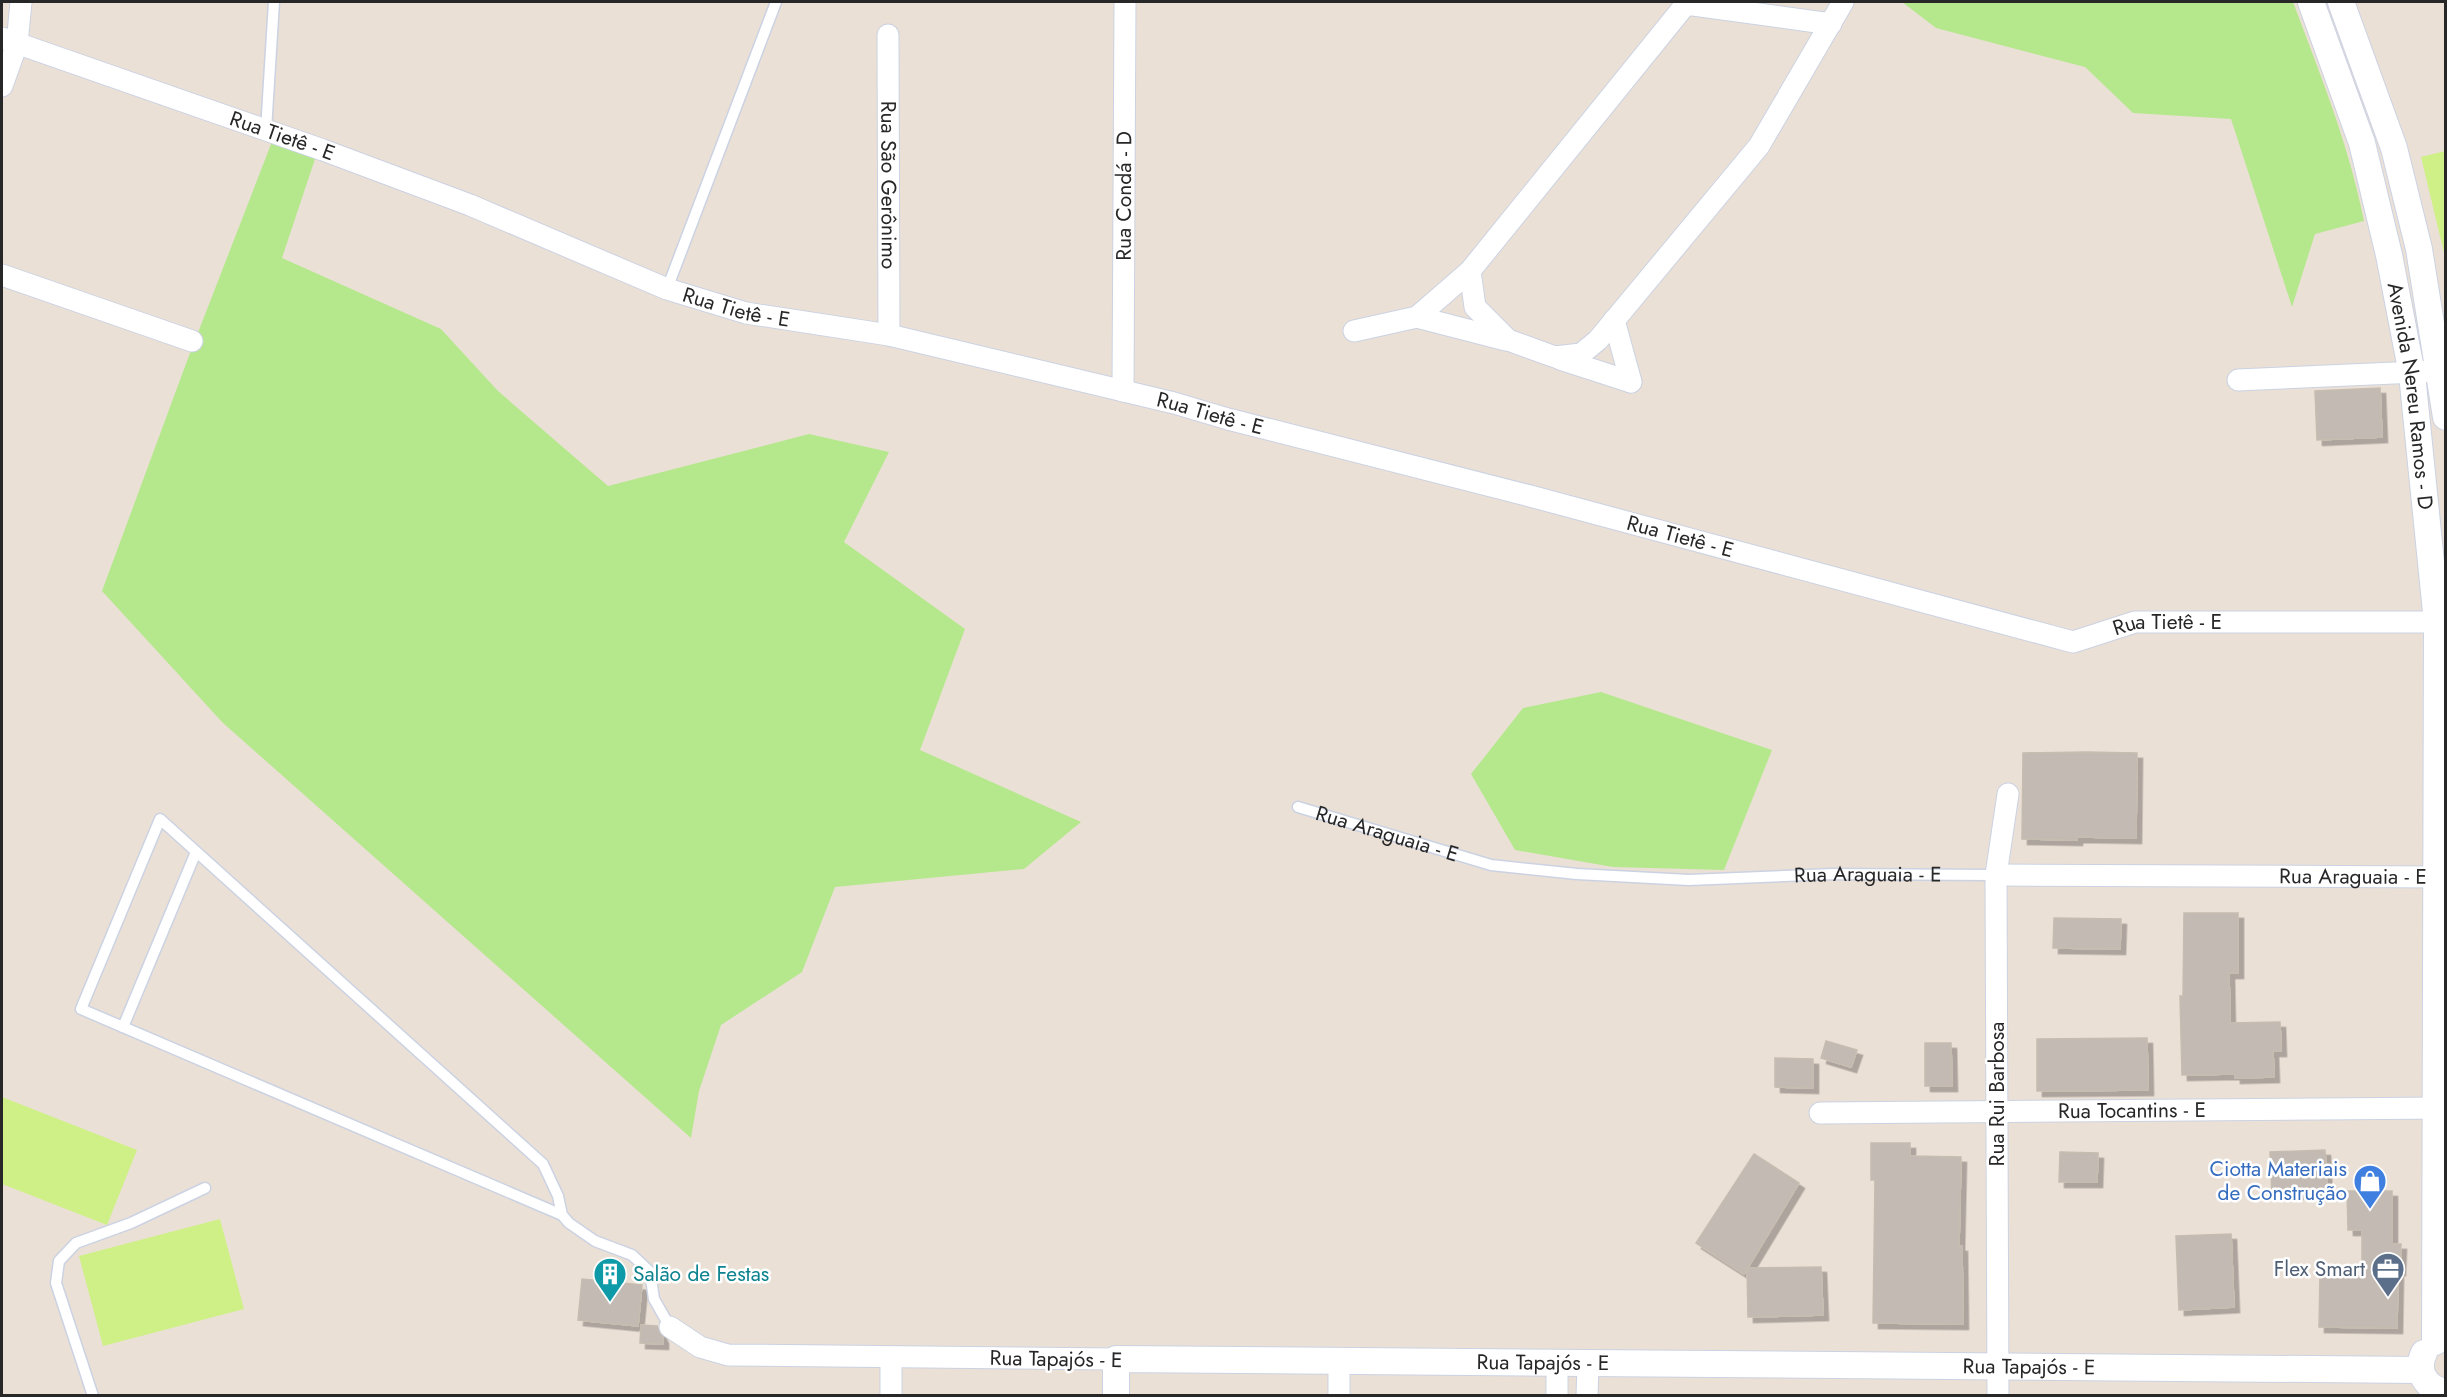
<svg xmlns="http://www.w3.org/2000/svg" width="2447" height="1397" viewBox="0 0 2447 1397" font-family="Jost,sans-serif">
<defs>
<filter id="shadow"><feDropShadow dx="5.5" dy="5.5" stdDeviation="0" flood-color="#0004"/></filter>
</defs>
<rect width="100%" height="100%" fill="#ebe0d6"/>
<g fill="#b5e88d">
<path d="M 1902,2 L 2293,2 C 2320,74 2349,145 2364,221 L 2315,234 L 2292,307 L 2231,119 L 2133,113 L 2085,67 L 1936,28 Z"/>
<path d="M 273,139 L 317,153 L 282,258 L 441,329 L 498,391 L 608,486 L 809,434 L 889,452 L 844,542 L 965,629 L 920,750 L 1081,822 L 1024,869 L 835,887 L 802,972 L 721,1025 L 699,1091 L 691,1138 L 222,722 L 102,591 L 187,361 Z"/>
<path d="M 1601,692 L 1772,750 L 1724,870 L 1613,867 L 1515,850 L 1471,774 L 1523,708 Z"/>
</g>
<g fill="#cff087">
<path d="M 2445,151 L 2446,151 L 2445,257 L 2421,157 Z"/>
<path d="M 2,1097 L 137,1150 L 107,1225 L 2,1184 Z"/>
<path d="M 220,1219 L 244,1309 L 103,1346 L 79,1256 Z"/>
</g>
<g fill="#c2bab3" stroke="#c6bcb0" stroke-width="1.5" filter="url(#shadow)">
<path d="M 2380,388 L 2382,437 L 2317,440 L 2315,391 Z"/>
<path d="M 2086,752 L 2137,753 L 2136,838 L 2077,837 L 2077,840 L 2022,839 L 2023,753 Z"/>
<path d="M 2184,913 L 2238,913 L 2238,973 L 2229,973 L 2230,1023 L 2280,1022 L 2281,1051 L 2273,1051 L 2274,1077 L 2235,1078 L 2235,1074 L 2182,1075 L 2180,996 L 2183,996 Z"/>
<path d="M 2054,918 L 2121,919 L 2120,949 L 2053,948 Z"/>
<path d="M 2147,1038 L 2148,1090 L 2037,1091 L 2037,1039 Z"/>
<path d="M 1826,1041 L 1857,1050 L 1851,1067 L 1821,1058 Z"/>
<path d="M 1925,1043 L 1951,1043 L 1952,1086 L 1925,1086 Z"/>
<path d="M 1775,1058 L 1813,1059 L 1813,1088 L 1775,1087 Z"/>
<path d="M 1871,1143 L 1910,1143 L 1910,1156 L 1961,1157 L 1959,1246 L 1962,1246 L 1963,1324 L 1873,1323 L 1875,1180 L 1871,1180 Z"/>
<path d="M 2325,1150 L 2327,1192 L 2272,1195 L 2270,1152 Z"/>
<path d="M 2060,1152 L 2098,1153 L 2097,1182 L 2059,1182 Z"/>
<path d="M 1754,1154 L 1799,1183 L 1744,1274 L 1696,1243 Z"/>
<path d="M 2347,1191 L 2392,1191 L 2392,1244 L 2401,1244 L 2400,1270 L 2398,1270 L 2397,1328 L 2319,1327 L 2320,1275 L 2362,1276 L 2362,1230 L 2348,1230 Z"/>
<path d="M 2231,1234 L 2234,1307 L 2179,1310 L 2176,1236 Z"/>
<path d="M 1821,1267 L 1823,1315 L 1748,1317 L 1747,1268 Z"/>
<path d="M 582,1279 L 642,1285 L 638,1326 L 578,1320 Z"/>
<path d="M 641,1325 L 657,1326 L 663,1338 L 663,1344 L 640,1343 Z"/>
</g>
<g fill="none" stroke-linecap="round" stroke-linejoin="round">
<g stroke="#cbd2e2" stroke-width="13">
<g id="service">
<path d="M 266,130 L 274,2"/>
<path d="M 667,289 L 776,2"/>
<path id="s1" d="M 1298,807 L 1491,865 L 1577,874 L 1689,880 L 1832,874 L 1996,875"/>
<path d="M 123,1027 L 196,852"/>
<path d="M 562,1215 L 81,1009 L 160,819 L 543,1164 L 558,1196 L 562,1215 L 569,1223 L 595,1241 L 632,1255 L 650,1272 L 654,1299 L 670,1327"/>
<path d="M 93,1396 L 56,1283 L 59,1261 L 76,1243 L 131,1223 L 205,1188"/>
</g>
</g>
<g stroke="#cbd2e2" stroke-width="23">
<g id="minor">
<path id="s2" d="M 888,35 L 889,335"/>
<path id="s3" d="M 2,38 L 323,150 L 470,205 L 667,289 L 746,313 L 889,335 L 1174,403 L 1228,419 L 1530,496 L 2073,642 L 2135,622 L 2446,622"/>
<path d="M 2,86 L 17,44 L 21,2"/>
<path d="M 1470,271 L 1475,307 L 1508,340 L 1555,357 L 1581,354 L 1598,340 L 1759,146 L 1843,2"/>
<path d="M 2,275 L 192,341"/>
<path d="M 1417,317 L 1506,340"/>
<path d="M 1614,320 L 1631,382"/>
<path d="M 1354,331 L 1417,317 L 1470,271 L 1686,4 L 1831,24"/>
<path d="M 1560,359 L 1631,382"/>
<path d="M 2238,380 L 2440,371"/>
<path id="s4" d="M 1123,391 L 1125,2"/>
<path id="s5" d="M 1996,875 L 2446,877"/>
<path id="s6" d="M 1820,1113 L 2446,1108"/>
<path d="M 670,1327 L 700,1347 L 728,1355 L 1116,1359"/>
<path d="M 891,1357 L 891,1396"/>
<path d="M 1339,1396 L 1339,1361"/>
<path d="M 1557,1396 L 1557,1363"/>
<path d="M 1587,1396 L 1588,1364"/>
<path d="M 1998,1396 L 1996,875 L 2008,794"/>
</g>
</g>
<g stroke="#cbd2e2" stroke-width="28">
<g id="tertiary">
<path id="s7" d="M 2311,2 L 2362,143 L 2389,255 L 2412,374 L 2437,622 L 2435,1342"/>
<path d="M 2341,2 L 2394,148 L 2419,249 L 2446,417"/>
<path d="M 2424,1353 C 2415,1371 2426,1389 2446,1392"/>
<path id="s8" d="M 1116,1396 L 1116,1359 L 2420,1370"/>
</g>
</g>
<use href="#service" stroke="#fff" stroke-width="10"/>
<use href="#minor" stroke="#fff" stroke-width="21"/>
<use href="#tertiary" stroke="#fff" stroke-width="26"/>
</g>
<defs>
<g id="shop-pin" transform="scale(1.725)"><path d="M0 17L-7.5 6A9.5 9.5 0 1 1 7.5 6Z" fill="#3f7fe0" stroke="#fff"/><path d="M-5-2.5h2.3a2.7 3.5 0 0 1 5.4 0H5L5.5 6h-11ZM-1.5-2.5h3a1.5 2.3 0 0 0-3 0Z" fill="#fff"/></g>
<g id="office-pin" transform="scale(1.725)"><path d="M0 17L-7.5 6A9.5 9.5 0 1 1 7.5 6Z" fill="#5c6f8a" stroke="#fff"/><path d="M-6-3h4V-5.5h4V-3h4V5H-6ZM-1-4.5V-3h2v-1.5ZM-6 0V1H6V0Z" fill="#fff"/></g>
<g id="building-pin" transform="scale(1.725)"><path d="M0 17L-7.5 6A9.5 9.5 0 1 1 7.5 6Z" fill="#0f9aa8" stroke="#fff"/><path d="M-4-6H4V6H1V3H-1V6H-4ZM-2.5-4.3h1.7v1.8h-1.7ZM.8-4.3h1.7v1.8H.8ZM-2.5-1h1.7V.8h-1.7ZM.8-1h1.7V.8H.8Z" fill="#fff"/></g>
</defs>
<g fill-rule="evenodd">
<use href="#shop-pin" x="2370" y="1181"/>
<use href="#office-pin" x="2388" y="1269"/>
<use href="#building-pin" x="610" y="1274"/>
</g>
<g text-anchor="middle" dominant-baseline="central" stroke-width="5" stroke-linejoin="round" paint-order="stroke">
<g font-size="21" fill="#272727" stroke="#fff">
<text stroke="none"><textPath href="#s3" startOffset="297">Rua Tietê - E</textPath></text>
<text stroke="none"><textPath href="#s2" startOffset="150">Rua São Gerônimo</textPath></text>
<text stroke="none"><textPath href="#s4" startOffset="195">Rua Condá - D</textPath></text>
<text stroke="none"><textPath href="#s3" startOffset="783">Rua Tietê - E</textPath></text>
<text stroke="none"><textPath href="#s7" startOffset="408">Avenida Nereu Ramos - D</textPath></text>
<text stroke="none"><textPath href="#s3" startOffset="1269">Rua Tietê - E</textPath></text>
<text stroke="none"><textPath href="#s3" startOffset="1755">Rua Tietê - E</textPath></text>
<text stroke="none"><textPath href="#s3" startOffset="2259">Rua Tietê - E</textPath></text>
<text stroke="none"><textPath href="#s1" startOffset="93">Rua Araguaia - E</textPath></text>
<text stroke="none"><textPath href="#s1" startOffset="579">Rua Araguaia - E</textPath></text>
<text stroke="none"><textPath href="#s5" startOffset="357">Rua Araguaia - E</textPath></text>
<text transform="translate(1997 1094) rotate(-90)">Rua Rui Barbosa</text>
<text stroke="none"><textPath href="#s6" startOffset="312">Rua Tocantins - E</textPath></text>
<text transform="translate(1056 1359) rotate(1)">Rua Tapajós - E</text>
<text stroke="none"><textPath href="#s8" startOffset="464">Rua Tapajós - E</textPath></text>
<text stroke="none"><textPath href="#s8" startOffset="950">Rua Tapajós - E</textPath></text>
</g>
<g font-size="21" fill="#366cbe" stroke="#fff" text-anchor="end">
<text x="2347" y="1169">Ciotta Materiais<tspan x="2347" dy="24">de Construção</tspan></text>
</g>
<g font-size="21" fill="#4e5e75" stroke="#fff" text-anchor="end">
<text x="2365" y="1269">Flex Smart</text>
</g>
<g font-size="21" fill="#0d838f" stroke="#fff" text-anchor="start">
<text x="633" y="1274">Salão de Festas</text>
</g>
</g>
<rect width="2447" height="1397" fill="none" stroke="#272727" stroke-width="6"/>
</svg>
